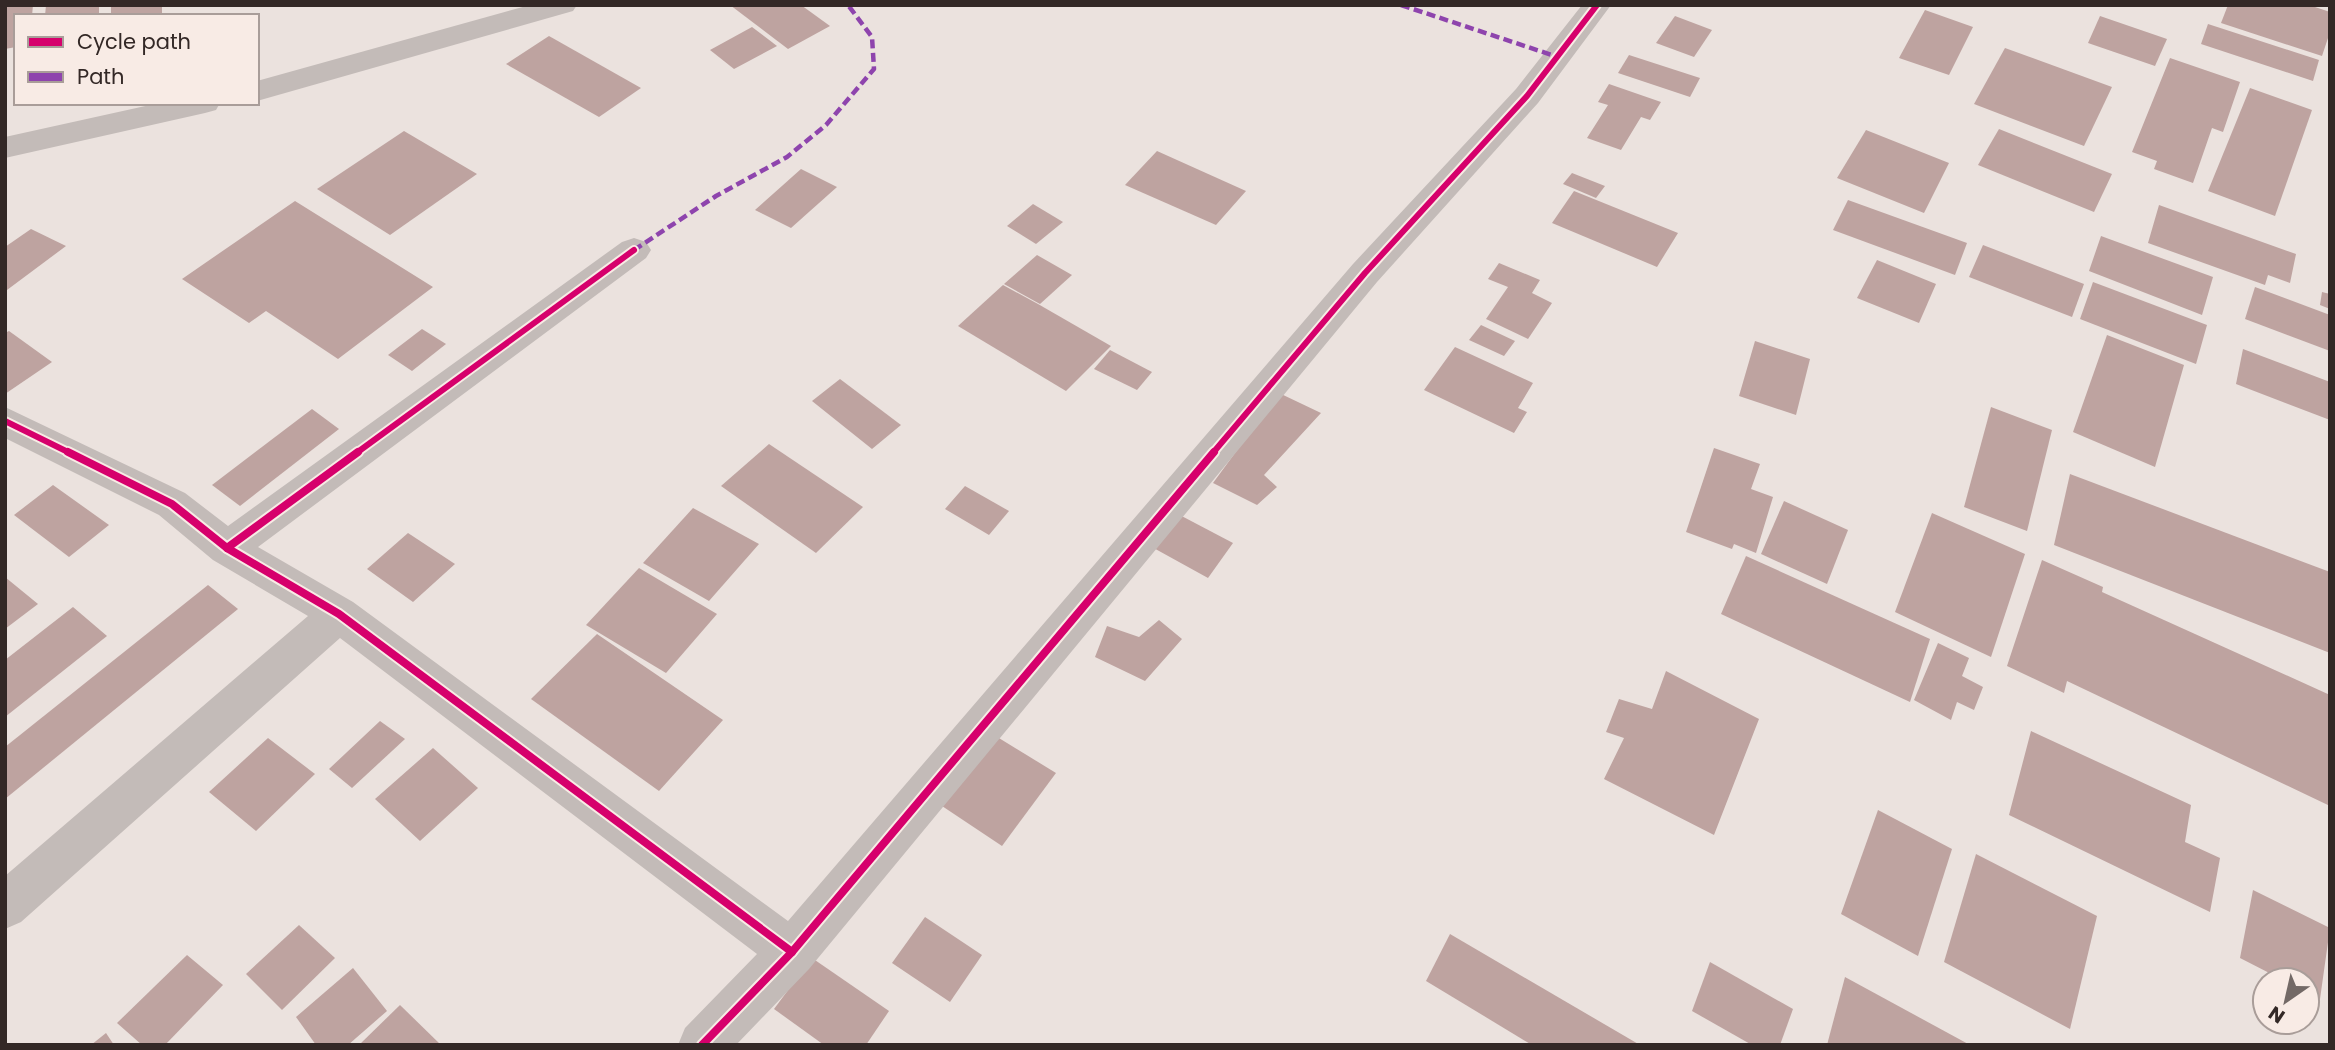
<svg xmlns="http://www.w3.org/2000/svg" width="2335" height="1050" viewBox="0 0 2335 1050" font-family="Poppins,sans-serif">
<rect width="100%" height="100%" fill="#ebe2de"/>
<g fill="#bea3a0">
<path d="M 5,5 L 33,5 L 32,16 L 16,16 L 16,47 L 5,49 Z"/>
<path d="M 46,5 L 99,5 L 99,16 L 45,16 Z"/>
<rect x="111" y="5" width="51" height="11"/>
<path d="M 730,5 L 801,5 L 830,26 L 788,49 Z"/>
<path d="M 2228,5 L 2309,5 L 2330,12 L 2330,32 L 2322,56 L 2221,23 Z"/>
<path d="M 1925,10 L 1973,27 L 1949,75 L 1899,58 Z"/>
<path d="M 1675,16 L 1712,30 L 1694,57 L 1656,43 Z"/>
<path d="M 2100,16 L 2167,39 L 2155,66 L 2088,43 Z"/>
<path d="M 2208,24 L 2319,60 L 2313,81 L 2201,44 Z"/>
<path d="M 752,27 L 777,46 L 734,69 L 710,50 Z"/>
<path d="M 549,36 L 641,88 L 599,117 L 506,64 Z"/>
<path d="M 2005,48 L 2112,87 L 2084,146 L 1974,104 Z"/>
<path d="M 1629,55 L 1700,78 L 1690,97 L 1618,73 Z"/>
<path d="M 2170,58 L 2240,82 L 2223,132 L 2212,128 L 2193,183 L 2154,169 L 2157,161 L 2132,152 Z"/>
<path d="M 1609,84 L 1661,102 L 1650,120 L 1641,117 L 1621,150 L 1587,138 L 1608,105 L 1598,102 Z"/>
<path d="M 2250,88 L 2312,110 L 2275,216 L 2208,191 Z"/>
<path d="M 1999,129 L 2112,174 L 2094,212 L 1978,165 Z"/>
<path d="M 1866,130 L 1949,163 L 1924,213 L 1837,178 Z"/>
<path d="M 404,131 L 477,174 L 390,235 L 317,189 Z"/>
<path d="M 1157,151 L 1246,191 L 1216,225 L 1125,185 Z"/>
<path d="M 801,169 L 837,187 L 791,228 L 755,210 Z"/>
<path d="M 1572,173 L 1605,186 L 1596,198 L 1563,184 Z"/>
<path d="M 1574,191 L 1678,233 L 1657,267 L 1552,223 Z"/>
<path d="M 1848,200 L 1967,243 L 1955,275 L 1833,230 Z"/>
<path d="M 295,201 L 433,287 L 338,359 L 266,311 L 249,323 L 182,279 Z"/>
<path d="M 1033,204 L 1063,222 L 1036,244 L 1007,226 Z"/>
<path d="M 2159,205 L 2296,254 L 2290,283 L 2268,275 L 2265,285 L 2148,243 Z"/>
<path d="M 31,229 L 66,246 L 7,290 L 5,247 Z"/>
<path d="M 2101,236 L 2213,277 L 2202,315 L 2089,271 Z"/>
<path d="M 1983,245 L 2084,284 L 2072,317 L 1969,277 Z"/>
<path d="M 1037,255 L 1072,275 L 1040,304 L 1004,284 Z"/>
<path d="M 1877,260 L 1936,284 L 1919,323 L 1857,298 Z"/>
<path d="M 1499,263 L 1540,280 L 1532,293 L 1552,303 L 1528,339 L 1486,319 L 1508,287 L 1488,279 Z"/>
<path d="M 2093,282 L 2207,325 L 2196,364 L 2080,319 Z"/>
<path d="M 1003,285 L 1038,304 L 1111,346 L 1066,391 L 958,326 Z"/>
<path d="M 2255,287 L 2330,315 L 2330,351 L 2245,319 Z"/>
<path d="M 2322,292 L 2330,294 L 2330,309 L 2320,305 Z"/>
<path d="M 1481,325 L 1515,341 L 1504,356 L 1469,340 Z"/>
<path d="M 422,329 L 446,344 L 412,371 L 388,355 Z"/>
<path d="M 9,331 L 52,362 L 5,394 L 5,333 Z"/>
<path d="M 2107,335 L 2184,365 L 2155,467 L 2073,432 Z"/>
<path d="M 1755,341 L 1810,359 L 1796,415 L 1739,396 Z"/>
<path d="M 1455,347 L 1533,383 L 1518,408 L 1527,412 L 1514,433 L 1424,390 Z"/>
<path d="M 2243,349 L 2330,382 L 2330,420 L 2236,384 Z"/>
<path d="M 1110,350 L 1152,372 L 1137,390 L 1094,369 Z"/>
<path d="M 840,379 L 901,425 L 872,449 L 812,401 Z"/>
<path d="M 1279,393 L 1321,413 L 1264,475 L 1277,487 L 1257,505 L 1213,483 Z"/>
<path d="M 1991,407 L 2052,430 L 2027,531 L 1964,507 Z"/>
<path d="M 312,409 L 339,429 L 240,506 L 212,485 Z"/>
<path d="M 769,444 L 863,507 L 816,553 L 721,486 Z"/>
<path d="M 1714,448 L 1760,464 L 1751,489 L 1773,497 L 1756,553 L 1734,544 L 1732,549 L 1686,532 Z"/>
<path d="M 2070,474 L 2330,572 L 2330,653 L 2054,545 Z"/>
<path d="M 53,485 L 109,525 L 69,557 L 14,515 Z"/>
<path d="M 965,486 L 1009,511 L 989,535 L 945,509 Z"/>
<path d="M 1784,501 L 1848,530 L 1827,584 L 1761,554 Z"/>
<path d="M 693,508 L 759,544 L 709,601 L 643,563 Z"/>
<path d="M 1174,512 L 1233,543 L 1208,578 L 1150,546 Z"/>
<path d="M 1932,513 L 2025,554 L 1991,657 L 1895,612 Z"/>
<path d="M 408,533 L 455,564 L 413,602 L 367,569 Z"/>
<path d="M 1746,556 L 1930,639 L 1910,702 L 1721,614 Z"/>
<path d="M 2042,560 L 2103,587 L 2102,592 L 2330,695 L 2330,806 L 2067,681 L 2064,693 L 2007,666 Z"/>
<path d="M 639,568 L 717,614 L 666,673 L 586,625 Z"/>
<path d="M 5,577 L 38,604 L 5,629 Z"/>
<path d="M 208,585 L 238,609 L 5,799 L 5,747 Z"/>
<path d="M 73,607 L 107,636 L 5,717 L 5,660 Z"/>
<path d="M 1159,620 L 1182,639 L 1145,681 L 1095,657 L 1107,626 L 1139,637 Z"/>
<path d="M 597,634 L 723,720 L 659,791 L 531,699 Z"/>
<path d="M 1938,643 L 1969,658 L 1962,676 L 1983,687 L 1974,710 L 1957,702 L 1951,720 L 1914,700 Z"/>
<path d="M 1666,671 L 1759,719 L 1714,835 L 1604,779 L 1624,738 L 1606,732 L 1619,699 L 1652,709 Z"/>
<path d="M 380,721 L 405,739 L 352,788 L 329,769 Z"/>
<path d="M 2031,731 L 2191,805 L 2185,842 L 2220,858 L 2210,912 L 2009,815 Z"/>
<path d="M 994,735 L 1056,773 L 1002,846 L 939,804 Z"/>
<path d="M 268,738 L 315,774 L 256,831 L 209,792 Z"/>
<path d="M 433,748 L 478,788 L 420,841 L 375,799 Z"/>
<path d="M 1878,810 L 1952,849 L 1918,956 L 1841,914 Z"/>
<path d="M 1976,854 L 2097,916 L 2070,1029 L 1944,962 Z"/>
<path d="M 2253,890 L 2330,928 L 2320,999 L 2307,992 L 2307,980 L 2283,980 L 2240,958 Z"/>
<path d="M 925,917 L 982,955 L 950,1002 L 892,963 Z"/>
<path d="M 299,925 L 335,958 L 282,1010 L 246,974 Z"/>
<path d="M 1450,934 L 1640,1045 L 1532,1045 L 1426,981 Z"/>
<path d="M 187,955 L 223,985 L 165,1045 L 142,1045 L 117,1023 Z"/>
<path d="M 812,958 L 889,1011 L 866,1045 L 824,1045 L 774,1009 Z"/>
<path d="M 1710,962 L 1793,1009 L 1780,1045 L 1752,1045 L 1692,1011 Z"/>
<path d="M 353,968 L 387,1011 L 348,1045 L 316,1045 L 296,1017 Z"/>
<path d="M 1845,977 L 1970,1045 L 1827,1045 Z"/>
<path d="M 400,1005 L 441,1045 L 359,1045 Z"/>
<path d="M 106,1033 L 114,1045 L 91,1045 Z"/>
</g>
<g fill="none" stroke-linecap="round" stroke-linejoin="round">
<g fill="#c3bbb8" fill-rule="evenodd">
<path d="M 530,5 L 577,5 L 573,11 L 257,101 L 257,81 Z"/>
<path d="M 1582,5 L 1611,5 L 1538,103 L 1377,282 L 809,969 L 736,1045 L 678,1045 L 685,1028 L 757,954 L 340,638 L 21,922 L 5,929 L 5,876 L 308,616 L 213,560 L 159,515 L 5,438 L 5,407 L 185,493 L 228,526 L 622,242 L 634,238 L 646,242 L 651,250 L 646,258 L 258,547 L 353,602 L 788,921 L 1353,264 L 1516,89 Z"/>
<path d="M 159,103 L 220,103 L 216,110 L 205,113 L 5,158 L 5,137 Z"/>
</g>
<g stroke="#8e44ad" stroke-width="4.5" stroke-dasharray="9 4.5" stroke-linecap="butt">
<path d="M 1401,5 L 1555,56"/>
<path d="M 634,250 L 716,196 L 787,157 L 826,125 L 874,69 L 872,37 L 848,5"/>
</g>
<g stroke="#f8ebe5" stroke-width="10">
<g id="cycleway-far1">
<path d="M 5,421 L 72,454"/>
<path d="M 355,454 L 634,250"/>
<path d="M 1212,454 L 1365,273 L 1527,96 L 1597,5"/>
</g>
</g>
<g stroke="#f8ebe5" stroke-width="12">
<g id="cycleway">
<path d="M 68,452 L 172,504 L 227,548 L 339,614 L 792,952"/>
<path d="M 227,548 L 358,452"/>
<path d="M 702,1045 L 792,952 L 1214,452"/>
</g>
</g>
<use href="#cycleway-far1" stroke="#d6006c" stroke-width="6"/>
<use href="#cycleway" stroke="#d6006c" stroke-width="8"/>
</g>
<rect width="2335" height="1050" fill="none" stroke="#332826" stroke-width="14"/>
<rect x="14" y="14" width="245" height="91" fill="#f8ebe5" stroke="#a99d99" stroke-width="2"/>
<rect x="28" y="37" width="35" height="10" fill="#d6006c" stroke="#a99d99" stroke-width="2"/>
<text x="77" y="49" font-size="21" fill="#332826">Cycle path</text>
<rect x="28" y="72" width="35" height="10" fill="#8e44ad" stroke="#a99d99" stroke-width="2"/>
<text x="77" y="84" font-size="21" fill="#332826">Path</text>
<g transform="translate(2286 1001) rotate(214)"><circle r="33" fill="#f8ebe5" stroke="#a99d99" stroke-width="2"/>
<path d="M0-5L12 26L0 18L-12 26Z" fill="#736966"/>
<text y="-10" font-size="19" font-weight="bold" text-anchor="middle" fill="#332826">N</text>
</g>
</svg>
